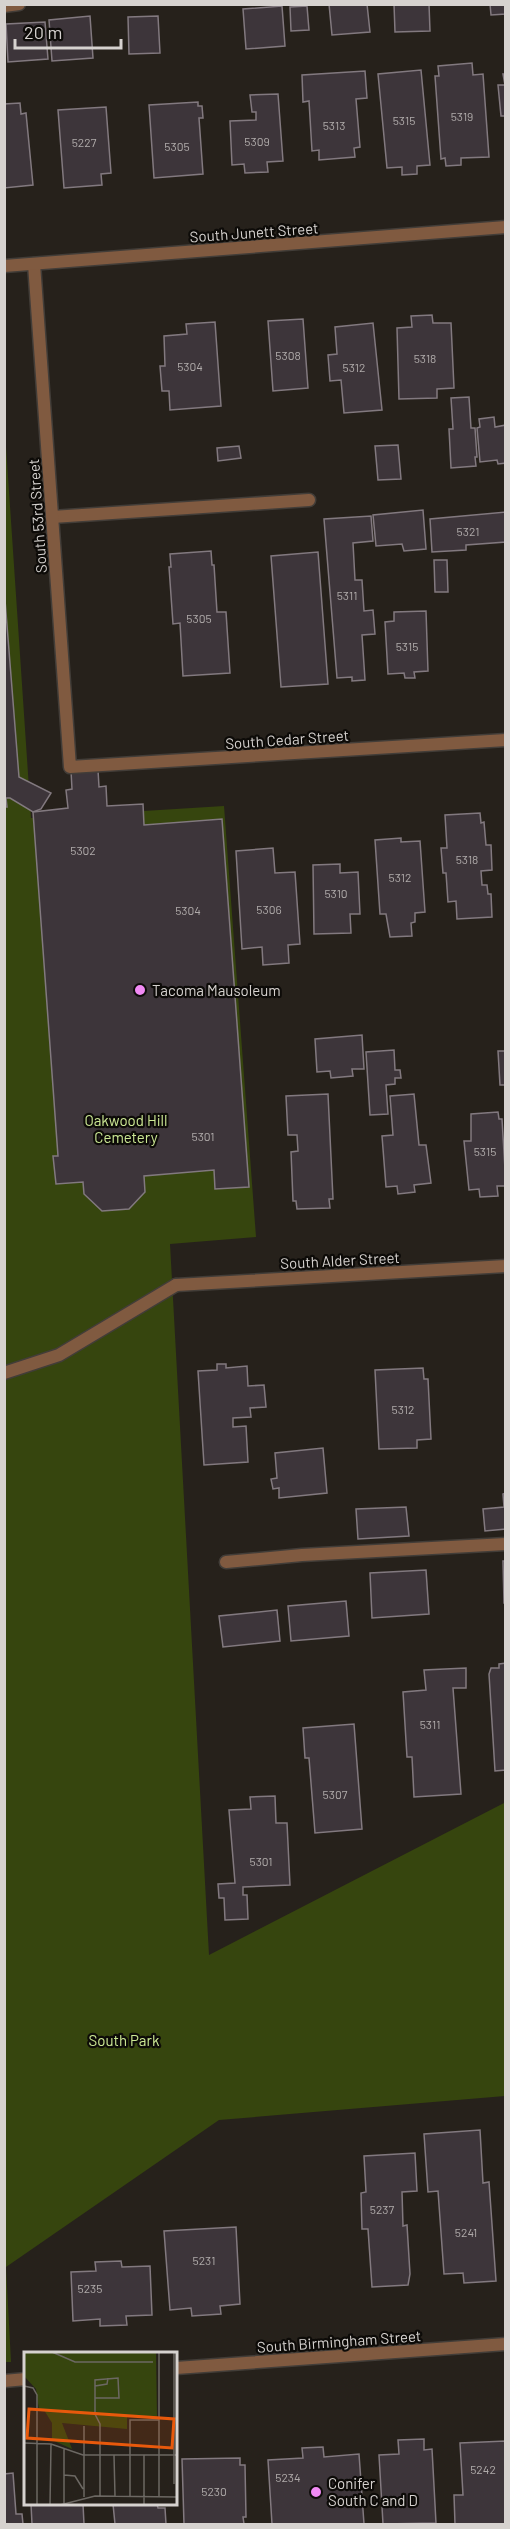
<svg xmlns="http://www.w3.org/2000/svg" width="510" height="2529" viewBox="0 0 510 2529" font-family="Barlow,sans-serif">
<rect width="100%" height="100%" fill="#26211b"/>
<path fill="#36450e" d="M 4,417 L 31,818 L 224,806 L 256,1237 L 170,1244 L 209,1955 L 506,1802 L 505,2096 L 219,2120 L 6,2267 L 11,2362 L 5,2362 Z"/>
<g fill="#3d353a" stroke="#82797f" stroke-width="1.5">
<path d="M 329,4 L 367,4 L 370,32 L 332,35 Z"/>
<path d="M 394,4 L 429,4 L 430,31 L 395,32 Z"/>
<path d="M 490,4 L 506,4 L 506,14 L 491,15 Z"/>
<path d="M 282,6 L 285,46 L 246,49 L 243,9 Z"/>
<path d="M 307,6 L 309,30 L 291,31 L 290,7 Z"/>
<path d="M 90,16 L 93,58 L 52,61 L 49,20 Z"/>
<path d="M 158,16 L 160,53 L 129,54 L 128,17 Z"/>
<path d="M 45,22 L 48,59 L 8,62 L 6,24 Z"/>
<path d="M 472,63 L 473,75 L 483,74 L 489,157 L 461,158 L 461,165 L 446,166 L 445,158 L 441,159 L 435,76 L 439,76 L 438,66 Z"/>
<path d="M 421,70 L 430,165 L 417,166 L 417,174 L 402,175 L 402,167 L 387,168 L 378,74 Z"/>
<path d="M 365,71 L 367,98 L 356,99 L 360,147 L 354,148 L 355,157 L 319,160 L 319,150 L 312,151 L 309,101 L 303,102 L 302,75 Z"/>
<path d="M 503,74 L 506,74 L 506,116 L 501,116 L 498,85 L 505,85 Z"/>
<path d="M 278,94 L 283,161 L 267,162 L 268,172 L 245,173 L 244,164 L 232,165 L 230,121 L 256,120 L 256,112 L 252,112 L 250,95 Z"/>
<path d="M 198,102 L 198,106 L 202,106 L 203,118 L 199,118 L 203,174 L 154,178 L 149,105 Z"/>
<path d="M 20,103 L 21,114 L 26,113 L 33,185 L 4,188 L 4,104 Z"/>
<path d="M 106,107 L 111,173 L 101,174 L 102,185 L 64,188 L 58,110 Z"/>
<path d="M 432,315 L 433,323 L 451,323 L 454,388 L 437,389 L 437,398 L 399,399 L 397,328 L 412,327 L 411,316 Z"/>
<path d="M 303,319 L 308,388 L 273,391 L 268,321 Z"/>
<path d="M 215,322 L 221,406 L 170,410 L 169,391 L 162,391 L 160,366 L 165,366 L 164,336 L 187,334 L 186,324 Z"/>
<path d="M 373,323 L 382,410 L 344,413 L 341,380 L 330,381 L 328,355 L 337,354 L 335,327 Z"/>
<path d="M 469,397 L 471,428 L 475,428 L 477,457 L 475,457 L 476,466 L 451,468 L 449,429 L 453,429 L 451,398 Z"/>
<path d="M 494,417 L 495,427 L 506,425 L 506,463 L 498,464 L 497,460 L 480,462 L 477,428 L 480,427 L 479,419 Z"/>
<path d="M 398,445 L 401,479 L 378,480 L 375,446 Z"/>
<path d="M 239,446 L 241,458 L 218,461 L 217,448 Z"/>
<path d="M 423,510 L 426,549 L 404,551 L 402,544 L 376,546 L 373,515 Z"/>
<path d="M 506,512 L 506,542 L 466,545 L 466,550 L 432,552 L 430,519 Z"/>
<path d="M 371,516 L 373,541 L 353,543 L 355,580 L 362,580 L 364,611 L 373,610 L 375,634 L 362,635 L 365,680 L 352,681 L 352,677 L 337,678 L 324,519 Z"/>
<path d="M 211,551 L 212,565 L 214,565 L 217,612 L 226,612 L 230,673 L 183,676 L 180,623 L 173,624 L 169,567 L 171,567 L 170,554 Z"/>
<path d="M 318,552 L 328,684 L 281,687 L 271,556 Z"/>
<path d="M 434,560 L 447,560 L 448,592 L 435,592 Z"/>
<path d="M 5,600 L 19,777 L 51,793 L 41,809 L 33,812 L 10,798 L 6,798 L 7,807 L 4,807 Z"/>
<path d="M 426,611 L 428,671 L 414,672 L 415,678 L 405,678 L 404,673 L 388,674 L 385,622 L 394,621 L 394,612 Z"/>
<path d="M 98,770 L 99,787 L 106,786 L 107,806 L 143,804 L 144,825 L 222,819 L 249,1187 L 215,1189 L 214,1170 L 144,1176 L 145,1192 L 129,1209 L 102,1211 L 84,1194 L 83,1182 L 56,1184 L 53,1156 L 58,1156 L 33,812 L 68,808 L 66,790 L 72,789 L 71,771 Z"/>
<path d="M 480,813 L 481,823 L 484,822 L 486,845 L 491,845 L 492,870 L 481,871 L 482,885 L 487,885 L 488,894 L 491,894 L 492,917 L 457,919 L 456,901 L 448,902 L 446,873 L 443,873 L 441,848 L 447,848 L 445,815 Z"/>
<path d="M 401,838 L 401,842 L 420,841 L 425,912 L 415,913 L 415,922 L 411,923 L 412,936 L 390,937 L 386,914 L 380,914 L 375,840 Z"/>
<path d="M 273,848 L 275,873 L 295,872 L 300,944 L 288,945 L 289,963 L 263,965 L 262,947 L 242,949 L 236,851 Z"/>
<path d="M 340,864 L 340,873 L 358,872 L 360,914 L 350,914 L 351,933 L 314,934 L 313,865 Z"/>
<path d="M 362,1035 L 364,1069 L 352,1069 L 353,1076 L 331,1078 L 330,1071 L 317,1072 L 315,1039 Z"/>
<path d="M 394,1050 L 395,1070 L 400,1070 L 401,1078 L 395,1078 L 395,1084 L 386,1085 L 388,1114 L 370,1115 L 366,1052 Z"/>
<path d="M 498,1051 L 506,1051 L 506,1085 L 500,1085 Z"/>
<path d="M 328,1094 L 333,1199 L 329,1199 L 330,1208 L 297,1209 L 296,1201 L 293,1201 L 291,1152 L 298,1151 L 297,1135 L 288,1135 L 286,1096 Z"/>
<path d="M 414,1094 L 419,1145 L 426,1145 L 431,1183 L 414,1185 L 415,1192 L 398,1194 L 397,1186 L 386,1187 L 382,1136 L 393,1135 L 390,1096 Z"/>
<path d="M 498,1112 L 499,1119 L 502,1119 L 506,1186 L 497,1186 L 498,1196 L 480,1197 L 479,1189 L 469,1190 L 464,1141 L 471,1141 L 471,1114 Z"/>
<path d="M 217,1364 L 226,1364 L 226,1368 L 247,1366 L 248,1386 L 264,1385 L 266,1407 L 250,1408 L 251,1417 L 233,1418 L 233,1427 L 246,1426 L 248,1462 L 204,1465 L 198,1371 L 217,1370 Z"/>
<path d="M 423,1368 L 424,1379 L 428,1379 L 431,1439 L 417,1440 L 417,1448 L 379,1449 L 375,1370 Z"/>
<path d="M 323,1448 L 327,1493 L 279,1498 L 279,1488 L 273,1489 L 271,1479 L 277,1478 L 275,1453 Z"/>
<path d="M 506,1493 L 506,1529 L 485,1531 L 483,1509 L 504,1507 L 503,1494 Z"/>
<path d="M 406,1507 L 409,1536 L 358,1539 L 356,1509 Z"/>
<path d="M 503,1561 L 506,1561 L 506,1603 L 504,1603 Z"/>
<path d="M 426,1570 L 429,1614 L 372,1618 L 370,1573 Z"/>
<path d="M 346,1601 L 349,1636 L 291,1641 L 288,1606 Z"/>
<path d="M 277,1610 L 280,1641 L 223,1647 L 219,1616 Z"/>
<path d="M 506,1663 L 506,1770 L 495,1771 L 489,1674 L 491,1668 L 499,1668 L 499,1664 Z"/>
<path d="M 466,1668 L 466,1688 L 453,1688 L 461,1794 L 414,1797 L 412,1757 L 407,1757 L 403,1692 L 426,1690 L 424,1670 Z"/>
<path d="M 354,1724 L 362,1829 L 315,1833 L 309,1758 L 305,1758 L 303,1728 Z"/>
<path d="M 275,1796 L 276,1823 L 287,1823 L 290,1885 L 243,1887 L 243,1895 L 247,1895 L 248,1919 L 225,1920 L 224,1898 L 219,1898 L 218,1884 L 235,1883 L 229,1810 L 251,1809 L 250,1797 Z"/>
<path d="M 480,2130 L 483,2183 L 489,2182 L 496,2281 L 464,2283 L 463,2273 L 444,2274 L 438,2191 L 428,2192 L 424,2134 Z"/>
<path d="M 415,2153 L 417,2191 L 402,2192 L 403,2226 L 407,2225 L 410,2274 L 408,2285 L 372,2287 L 368,2229 L 362,2229 L 361,2193 L 366,2192 L 364,2156 Z"/>
<path d="M 236,2227 L 240,2304 L 220,2306 L 221,2314 L 192,2316 L 191,2308 L 170,2310 L 164,2231 Z"/>
<path d="M 121,2261 L 122,2267 L 150,2266 L 152,2315 L 126,2316 L 127,2325 L 100,2326 L 100,2319 L 73,2321 L 71,2272 L 96,2271 L 95,2262 Z"/>
<path d="M 424,2439 L 424,2450 L 432,2449 L 436,2523 L 383,2524 L 379,2455 L 399,2454 L 398,2440 Z"/>
<path d="M 506,2441 L 506,2524 L 455,2524 L 454,2495 L 463,2495 L 460,2443 Z"/>
<path d="M 323,2447 L 324,2457 L 359,2454 L 364,2524 L 272,2524 L 268,2460 L 303,2458 L 302,2448 Z"/>
<path d="M 240,2458 L 240,2465 L 245,2465 L 246,2517 L 243,2517 L 244,2524 L 184,2524 L 182,2459 Z"/>
<path d="M 13,2473 L 16,2514 L 22,2514 L 23,2524 L 4,2524 L 4,2474 Z"/>
<path d="M 31,2504 L 83,2504 L 84,2524 L 32,2524 Z"/>
<path d="M 113,2504 L 157,2504 L 158,2508 L 165,2508 L 166,2524 L 115,2524 Z"/>
</g>
<g fill="none" stroke-linecap="round" stroke-linejoin="round">
<g stroke="#423d38" stroke-width="15">
<g id="service">
<path d="M 4,6 L 19,4"/>
<path d="M 52,517 L 309,500"/>
<path d="M 4,1373 L 59,1355 L 176,1285"/>
<path d="M 226,1562 L 302,1555 L 506,1544"/>
</g>
</g>
<g stroke="#423d38" stroke-width="15">
<g id="minor">
<path d="M 34,264 L 70,767 L 506,740"/>
<path d="M 4,266 L 506,227"/>
<path d="M 176,1285 L 506,1266"/>
<path d="M 176,2368 L 506,2344"/>
<path d="M 4,2381 L 26,2379"/>
</g>
</g>
<use href="#service" stroke="#805a40" stroke-width="12"/>
<use href="#minor" stroke="#805a40" stroke-width="12"/>
</g>
<g fill="#f18af4" stroke="#0d0b08" stroke-width="2">
<circle cx="140" cy="990" r="6"/>
<circle cx="316" cy="2492" r="6"/>
</g>
<g text-anchor="middle" dominant-baseline="central" stroke-width="4.5" stroke-linejoin="round" paint-order="stroke">
<g font-size="12" fill="#b0abaa">
<text x="462" y="116">5319</text>
<text x="404" y="120">5315</text>
<text x="334" y="125">5313</text>
<text x="257" y="141">5309</text>
<text x="84" y="142">5227</text>
<text x="177" y="146">5305</text>
<text x="288" y="355">5308</text>
<text x="425" y="358">5318</text>
<text x="190" y="366">5304</text>
<text x="354" y="367">5312</text>
<text x="468" y="531">5321</text>
<text x="347" y="595">5311</text>
<text x="199" y="618">5305</text>
<text x="407" y="646">5315</text>
<text x="83" y="850">5302</text>
<text x="467" y="859">5318</text>
<text x="400" y="877">5312</text>
<text x="336" y="893">5310</text>
<text x="269" y="909">5306</text>
<text x="188" y="910">5304</text>
<text x="203" y="1136">5301</text>
<text x="485" y="1151">5315</text>
<text x="403" y="1409">5312</text>
<text x="430" y="1724">5311</text>
<text x="335" y="1794">5307</text>
<text x="261" y="1861">5301</text>
<text x="382" y="2209">5237</text>
<text x="466" y="2232">5241</text>
<text x="204" y="2260">5231</text>
<text x="90" y="2288">5235</text>
<text x="483" y="2469">5242</text>
<text x="288" y="2477">5234</text>
<text x="214" y="2491">5230</text>
</g>
<g font-size="15" fill="#d6d2cf" stroke="#0d0b08">
<text transform="translate(254 232) rotate(-4)">South Junett Street</text>
<text transform="translate(37 516) rotate(-94)">South 53rd Street</text>
<text transform="translate(287 739) rotate(-4)">South Cedar Street</text>
<text transform="translate(340 1260) rotate(-3)">South Alder Street</text>
<text transform="translate(339 2341) rotate(-4)">South Birmingham Street</text>
</g>
<g font-size="15" fill="#d6d2cf" stroke="#0d0b08" text-anchor="start">
<text x="152" y="990">Tacoma Mausoleum</text>
<text x="328" y="2483">Conifer<tspan x="328" dy="17">South C and D</tspan></text>
</g>
<g font-size="15" fill="#cde995" stroke="#0d0b08">
<text x="126" y="1120">Oakwood Hill<tspan x="126" dy="17">Cemetery</tspan></text>
<text x="124" y="2040">South Park</text>
</g>
</g>
<g transform="translate(24 2352)">
<rect width="153" height="153" fill="#26211b"/>
<path d="M 0,0 L 132,0 L 133,65 L 103,65 L 103,77 L 38,71 L 48,97 L 28,88 L 28,71 L 20,58 L 15,58 L 12,37 L 0,24 Z" fill="#36450e"/>
<path fill="none" stroke="#6c6863" stroke-width="1.5" d="M 28,0 L 51,10 L 129,10M 135,0 L 135,144M 150,0 L 150,132M 0,34 L 9,36 L 13,43 L 13,153M 71,34 L 83,32 L 84,26M 71,46 L 95,46 L 94,26 L 71,28 L 71,62 L 76,72 L 76,144M 60,74 L 60,145M 0,91 L 27,92 L 59,103 L 153,103M 90,103 L 91,144M 40,123 L 51,124 L 59,137M 106,144 L 106,68 L 135,68M 26,153 L 27,92M 36,153 L 71,144 L 153,145M 40,153 L 40,97M 120,153 L 120,103"/>
<path fill="#e8590c" fill-opacity="0.15" stroke="#e8590c" stroke-width="3" d="M 5,57 L 150,67 L 148,96 L 3,86 Z"/>
<rect width="153" height="153" fill="none" stroke="#d6d2cf" stroke-width="3"/>
</g>
<rect width="510" height="2529" fill="none" stroke="#d6d2cf" stroke-width="12"/>
<path d="M15 39v9h106v-9" fill="none" stroke="#d6d2cf" stroke-width="3"/>
<text x="24" y="39" font-size="18" fill="#d6d2cf" stroke="#0d0b08" stroke-width="4.5" paint-order="stroke">20 m</text>
</svg>
